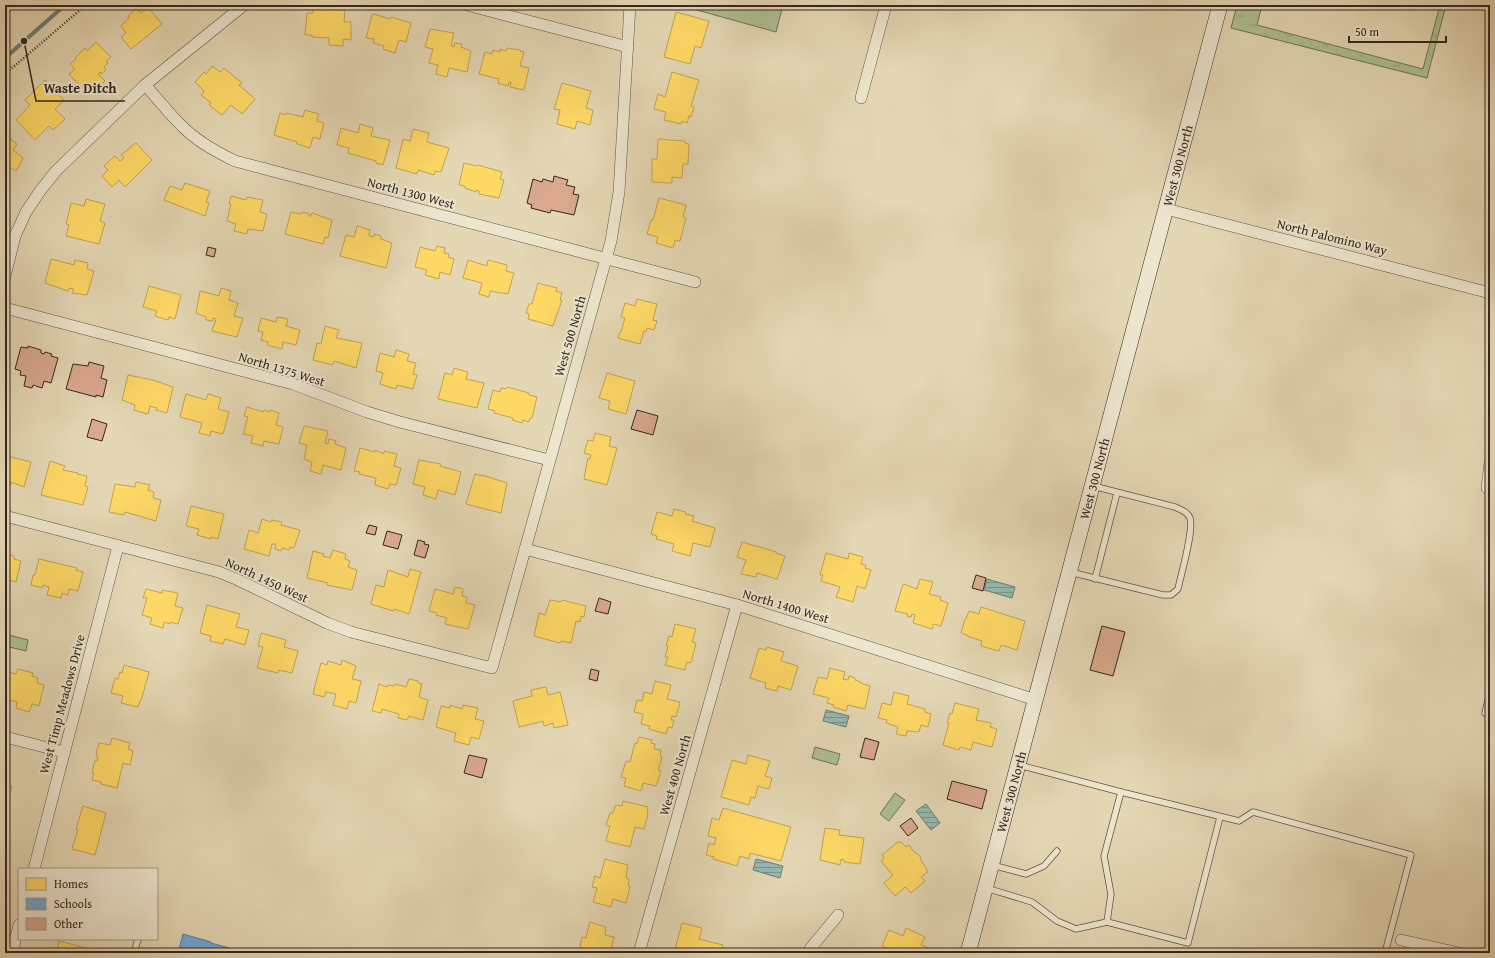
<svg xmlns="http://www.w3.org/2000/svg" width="1495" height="958" viewBox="0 0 1495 958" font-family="'Gentium Book Plus',serif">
<defs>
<pattern id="grass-tufts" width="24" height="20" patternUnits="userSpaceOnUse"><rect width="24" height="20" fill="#adbf92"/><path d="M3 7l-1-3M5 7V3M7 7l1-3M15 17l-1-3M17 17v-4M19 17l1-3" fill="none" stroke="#95a47d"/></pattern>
<pattern id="water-rules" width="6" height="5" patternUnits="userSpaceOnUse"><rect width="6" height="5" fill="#95b9b1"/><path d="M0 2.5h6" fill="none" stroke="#7a968f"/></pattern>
</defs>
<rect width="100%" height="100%" fill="#e4d7b3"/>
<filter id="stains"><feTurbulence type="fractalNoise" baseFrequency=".005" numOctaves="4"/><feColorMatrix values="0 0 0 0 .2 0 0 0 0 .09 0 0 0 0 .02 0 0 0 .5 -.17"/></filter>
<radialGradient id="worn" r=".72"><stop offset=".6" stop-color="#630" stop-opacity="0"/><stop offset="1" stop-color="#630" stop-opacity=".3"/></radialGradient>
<path fill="url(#grass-tufts)" stroke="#707358" d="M 1237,5 L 1262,5 L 1257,25 L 1423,69 L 1440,5 L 1446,5 L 1427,78 L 1231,28 Z"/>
<g fill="#adbf92" stroke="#707358">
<path d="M 679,5 L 783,5 L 776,32 Z"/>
<path d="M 5,634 L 28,640 L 26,651 L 5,646 Z"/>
<path d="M 815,747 L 840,754 L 837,765 L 812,758 Z"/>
<path d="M 895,793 L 905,800 L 889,821 L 880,814 Z"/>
</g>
<g fill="url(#water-rules)" stroke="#6e7f76">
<path d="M 987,579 L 1015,587 L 1012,598 L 984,590 Z"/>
<path d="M 826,710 L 849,716 L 846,727 L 823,721 Z"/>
<path d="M 926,804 L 940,823 L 931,830 L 916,811 Z"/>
<path d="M 756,859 L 783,866 L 780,878 L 753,870 Z"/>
</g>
<g fill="#ffd966" stroke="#c2a450">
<path d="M 170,5 L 187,5 L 181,9 L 179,6 L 174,10 Z"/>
<path d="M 148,7 L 162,24 L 131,49 L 121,37 L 126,33 L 121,26 L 129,18 L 128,16 L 137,8 L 141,13 Z"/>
<path d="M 313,8 L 345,10 L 344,22 L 351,22 L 351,40 L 343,39 L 343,46 L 329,45 L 329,38 L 312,37 L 312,35 L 305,35 L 307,13 L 313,13 Z"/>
<path d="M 676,12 L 709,21 L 701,48 L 695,46 L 690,64 L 664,57 Z"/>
<path d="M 374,14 L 390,19 L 391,17 L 411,23 L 406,42 L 399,40 L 395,53 L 383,49 L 384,46 L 373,43 L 374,39 L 366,38 L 372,15 Z"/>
<path d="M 430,29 L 454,33 L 451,46 L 454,47 L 455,43 L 462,44 L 461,47 L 471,51 L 467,72 L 449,68 L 447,77 L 436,74 L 438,65 L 429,63 L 433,49 L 425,47 Z"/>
<path d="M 96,42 L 111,57 L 106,61 L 108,63 L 104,67 L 106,70 L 101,74 L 100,72 L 98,74 L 105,81 L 88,94 L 69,74 L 75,69 L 70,64 L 76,59 L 75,58 L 85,48 L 87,51 Z"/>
<path d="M 507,48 L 520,50 L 520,51 L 524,52 L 520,66 L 529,68 L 524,90 L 510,87 L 511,82 L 509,82 L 508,86 L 498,83 L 499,79 L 479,74 L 485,52 L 492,54 L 493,50 L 500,52 L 500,49 L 506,51 Z"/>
<path d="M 212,66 L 220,72 L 224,68 L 242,83 L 239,85 L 255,99 L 242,114 L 231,105 L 222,115 L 209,105 L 211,103 L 201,95 L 204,91 L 195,82 L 204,72 L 206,74 Z"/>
<path d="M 672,72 L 699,80 L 691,106 L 694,107 L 691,117 L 689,116 L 687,123 L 682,121 L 681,124 L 664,120 L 666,112 L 654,109 L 658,94 L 665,97 Z"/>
<path d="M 45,80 L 64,100 L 55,109 L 65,119 L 53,130 L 49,126 L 35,140 L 16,120 L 30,105 L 25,100 Z"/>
<path d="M 562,83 L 591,91 L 586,108 L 593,110 L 590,125 L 577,121 L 575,129 L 557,124 L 560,110 L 554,109 Z"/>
<path d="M 305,110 L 319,114 L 317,121 L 324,123 L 320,139 L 313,137 L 310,148 L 297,144 L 297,142 L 274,135 L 280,113 L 286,115 L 286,113 L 303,117 Z"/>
<path d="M 360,124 L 373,128 L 371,136 L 390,140 L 383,165 L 376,163 L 376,161 L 348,153 L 349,148 L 337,145 L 341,128 L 358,133 Z"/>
<path d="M 413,129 L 429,133 L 427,142 L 449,148 L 441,172 L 435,171 L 434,175 L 418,170 L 417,174 L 396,168 L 403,139 L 410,141 Z"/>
<path d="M 5,135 L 17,144 L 13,150 L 23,158 L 16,171 L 10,167 L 7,171 L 9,173 L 5,178 Z"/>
<path d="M 658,139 L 685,141 L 685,143 L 689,144 L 688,164 L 683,164 L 682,178 L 672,177 L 672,183 L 652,182 L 652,159 L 657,159 Z"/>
<path d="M 136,143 L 152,160 L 125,187 L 119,180 L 112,187 L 102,176 L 108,170 L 104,166 L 115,156 L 120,161 L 124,158 L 121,155 Z"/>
<path d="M 464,163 L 477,166 L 478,165 L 502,172 L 500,179 L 504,180 L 499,198 L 479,194 L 479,191 L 476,190 L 476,192 L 470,190 L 465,188 L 465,186 L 459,185 Z"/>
<path d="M 185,183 L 210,191 L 206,202 L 209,203 L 205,216 L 164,200 L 170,186 L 182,190 Z"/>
<path d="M 231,196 L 246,200 L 247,197 L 263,200 L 260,212 L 267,214 L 263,231 L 248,229 L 247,234 L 234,231 L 236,224 L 227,221 L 231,204 L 229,204 Z"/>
<path d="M 659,198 L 686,205 L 683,217 L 686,218 L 680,241 L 675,240 L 673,248 L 656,243 L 658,237 L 647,234 L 651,220 L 653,220 Z"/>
<path d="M 86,199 L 105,204 L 100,221 L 105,223 L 99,244 L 66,236 L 69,225 L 66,224 L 71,203 L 84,206 Z"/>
<path d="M 291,212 L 300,214 L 300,213 L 303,213 L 303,212 L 309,214 L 309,216 L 311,216 L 312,213 L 332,220 L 328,238 L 325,237 L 323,244 L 285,234 Z"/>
<path d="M 357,226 L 370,230 L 369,236 L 374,237 L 374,234 L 381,236 L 381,239 L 392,243 L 386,268 L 340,256 L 346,235 L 354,237 Z"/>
<path d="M 437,246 L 445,248 L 444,253 L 449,254 L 448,257 L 454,259 L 450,275 L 440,272 L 439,279 L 425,275 L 427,270 L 415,267 L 420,247 L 435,251 Z"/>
<path d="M 51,259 L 74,265 L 75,260 L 88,263 L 87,269 L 94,271 L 87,295 L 72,293 L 74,289 L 69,288 L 68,291 L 45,283 Z"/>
<path d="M 468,260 L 487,266 L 488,260 L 507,265 L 506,271 L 514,273 L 508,294 L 490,291 L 489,297 L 479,294 L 482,283 L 463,278 Z"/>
<path d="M 538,283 L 557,288 L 556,291 L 562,293 L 560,300 L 562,300 L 553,326 L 528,319 L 529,314 L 526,313 L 529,304 L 532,304 Z"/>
<path d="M 149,286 L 181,295 L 175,319 L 169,317 L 168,320 L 155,316 L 157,311 L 143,307 Z"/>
<path d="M 221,288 L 231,291 L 229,300 L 238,303 L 234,316 L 243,318 L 237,337 L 212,331 L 216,319 L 213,318 L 212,321 L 206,320 L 206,317 L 196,313 L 200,291 L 219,296 Z"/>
<path d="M 637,299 L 657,304 L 653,320 L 657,321 L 654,330 L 647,328 L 646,332 L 644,331 L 640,344 L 618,338 L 620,332 L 621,332 L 625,318 L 621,317 L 625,303 L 635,306 Z"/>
<path d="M 277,317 L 288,319 L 286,326 L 300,330 L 296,345 L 283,342 L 282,349 L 267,345 L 268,342 L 261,340 L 263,332 L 258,331 L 261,318 L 276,322 Z"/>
<path d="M 325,326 L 339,330 L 336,338 L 362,343 L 356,368 L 334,361 L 333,365 L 313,360 L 317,343 L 321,344 Z"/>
<path d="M 396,350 L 409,354 L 407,361 L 416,363 L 413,374 L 417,375 L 413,389 L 397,385 L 396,389 L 380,384 L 383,373 L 376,371 L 380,353 L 394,357 Z"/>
<path d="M 454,368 L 468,372 L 466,379 L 484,383 L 477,408 L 438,399 L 445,373 L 452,375 Z"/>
<path d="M 607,373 L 635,381 L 626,414 L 608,409 L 610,401 L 599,398 Z"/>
<path d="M 128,375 L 153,380 L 173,387 L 167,413 L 156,410 L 157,408 L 150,406 L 148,414 L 134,410 L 135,405 L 122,400 Z"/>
<path d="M 507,387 L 529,393 L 529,395 L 537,397 L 532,418 L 530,418 L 529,422 L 523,420 L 522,423 L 512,420 L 513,418 L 494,413 L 495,411 L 488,409 L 493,390 L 500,392 L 501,388 L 506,389 Z"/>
<path d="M 186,394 L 206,400 L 208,394 L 221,398 L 218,409 L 229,412 L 223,434 L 211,431 L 210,436 L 199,433 L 202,423 L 180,417 Z"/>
<path d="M 247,407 L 263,412 L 264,410 L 270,412 L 270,410 L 279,413 L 276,425 L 283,427 L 279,444 L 264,441 L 263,446 L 251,443 L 253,436 L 243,434 L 248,417 L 244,416 Z"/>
<path d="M 304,426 L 328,431 L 325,443 L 328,444 L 329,439 L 336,441 L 335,444 L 346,448 L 341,470 L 323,465 L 321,474 L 310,471 L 312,462 L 304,459 L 307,445 L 299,443 Z"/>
<path d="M 595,433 L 611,437 L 609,446 L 617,448 L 607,485 L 584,479 L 588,458 L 590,459 L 591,455 L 584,453 L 588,440 L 593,441 Z"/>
<path d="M 360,448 L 375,452 L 375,450 L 384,454 L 384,451 L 397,454 L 394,466 L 401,468 L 396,485 L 390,484 L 388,489 L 375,485 L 376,478 L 359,474 L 360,472 L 354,471 Z"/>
<path d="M 5,451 L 8,452 L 7,456 L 31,462 L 24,487 L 11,482 L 11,485 L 5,483 Z"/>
<path d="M 419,460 L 441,464 L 440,466 L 461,472 L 455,495 L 438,490 L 436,499 L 423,495 L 425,487 L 413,484 Z"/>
<path d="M 50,461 L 65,466 L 63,470 L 78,473 L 77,474 L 87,476 L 85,486 L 88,487 L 83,505 L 41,495 Z"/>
<path d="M 475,474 L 482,476 L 482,475 L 507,483 L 501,513 L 466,504 Z"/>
<path d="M 136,482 L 150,485 L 148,490 L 154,492 L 153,498 L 161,500 L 156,521 L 125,512 L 124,515 L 109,512 L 115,484 L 135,487 Z"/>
<path d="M 191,506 L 224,514 L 218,539 L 211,537 L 211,539 L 197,535 L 199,529 L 186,526 Z"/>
<path d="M 674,509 L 686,512 L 685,514 L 694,516 L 692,521 L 715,528 L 710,547 L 693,543 L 690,556 L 672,551 L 674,544 L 656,539 L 657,536 L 651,534 L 657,512 L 672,516 Z"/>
<path d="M 262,519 L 271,522 L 272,520 L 282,522 L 281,525 L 300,530 L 294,548 L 290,547 L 289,550 L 282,548 L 281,551 L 275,549 L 276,544 L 272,544 L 269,556 L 244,549 L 249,530 L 258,533 Z"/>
<path d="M 742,542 L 776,552 L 776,553 L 785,556 L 777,579 L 757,573 L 756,577 L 741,574 L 746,560 L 737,557 Z"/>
<path d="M 333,550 L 346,554 L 345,559 L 350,561 L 348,567 L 357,570 L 352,590 L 327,585 L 328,583 L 307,578 L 313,551 L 324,554 L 323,556 L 330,558 Z"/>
<path d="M 826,553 L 848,559 L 849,553 L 863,557 L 861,564 L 866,565 L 865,568 L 871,570 L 865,589 L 857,586 L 853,602 L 836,597 L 840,587 L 821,581 L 823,575 L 820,575 Z"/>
<path d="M 7,554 L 14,556 L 14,559 L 21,561 L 16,582 L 5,579 L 5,555 L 7,556 Z"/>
<path d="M 39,559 L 77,568 L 76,570 L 83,572 L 78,591 L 69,589 L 68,595 L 62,593 L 61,598 L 47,595 L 49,587 L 43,585 L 42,588 L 31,585 L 33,575 L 35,575 Z"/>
<path d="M 410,569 L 421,572 L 409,614 L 394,609 L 393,611 L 371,604 L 376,585 L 384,587 L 388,570 L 408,577 Z"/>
<path d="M 920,579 L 933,582 L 929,594 L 941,597 L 940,600 L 948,603 L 941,626 L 933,624 L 932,629 L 923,626 L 913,623 L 915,615 L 912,614 L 911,617 L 907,616 L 908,614 L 895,611 L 903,584 L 917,589 Z"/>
<path d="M 455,587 L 463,589 L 462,596 L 467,597 L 466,603 L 475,605 L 468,629 L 445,624 L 447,618 L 436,615 L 437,613 L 429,611 L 435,589 L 453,594 Z"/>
<path d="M 146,589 L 162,593 L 162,590 L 178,593 L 175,606 L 183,608 L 178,624 L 170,622 L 170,624 L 164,622 L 163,628 L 150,624 L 152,618 L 142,615 L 147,598 L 143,598 Z"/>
<path d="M 550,600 L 561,602 L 562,600 L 586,606 L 584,617 L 581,616 L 580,622 L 576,621 L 571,643 L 561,641 L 560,643 L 534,636 L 539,613 L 545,615 Z"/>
<path d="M 207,605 L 240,614 L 236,627 L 249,630 L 245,645 L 225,639 L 223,644 L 210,641 L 211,636 L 200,633 Z"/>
<path d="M 981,607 L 1025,621 L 1017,650 L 1001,645 L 999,651 L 981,646 L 982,641 L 967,636 L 967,635 L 961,633 L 965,619 L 966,619 L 969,611 L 979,614 Z"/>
<path d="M 675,624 L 696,629 L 692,642 L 696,643 L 691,663 L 687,662 L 685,670 L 665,665 L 668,657 L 665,657 L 668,646 L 666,646 L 669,636 L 672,637 Z"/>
<path d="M 261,633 L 286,640 L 284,647 L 298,651 L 292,673 L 279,670 L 278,673 L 257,668 L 263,647 L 258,646 Z"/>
<path d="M 767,647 L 784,652 L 781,661 L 798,666 L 791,690 L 778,686 L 777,691 L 765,688 L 766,683 L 750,678 L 759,648 L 766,650 Z"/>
<path d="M 342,660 L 356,666 L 352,679 L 361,681 L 356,703 L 349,701 L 347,709 L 333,705 L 336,694 L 326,692 L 324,697 L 313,694 L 321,663 L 327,665 L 328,661 L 341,665 Z"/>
<path d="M 124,665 L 149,672 L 141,701 L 140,701 L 138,707 L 121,703 L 123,696 L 111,693 L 115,678 L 118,679 L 120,672 L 122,673 Z"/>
<path d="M 830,668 L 845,672 L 843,679 L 848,680 L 849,676 L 855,678 L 855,680 L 861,682 L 860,683 L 870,686 L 865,709 L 848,705 L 846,711 L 833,707 L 834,705 L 827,703 L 829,698 L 813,694 L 818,677 L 827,679 Z"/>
<path d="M 18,669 L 33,673 L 32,676 L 38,678 L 37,683 L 44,685 L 39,706 L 32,704 L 29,712 L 16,708 L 17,702 L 5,699 L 5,671 L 16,674 Z"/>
<path d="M 409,679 L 418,681 L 418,683 L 422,684 L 419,697 L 428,700 L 423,720 L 409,716 L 407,720 L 398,718 L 399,714 L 382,709 L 381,713 L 372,711 L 379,684 L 387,687 L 388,685 L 394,686 L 395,684 L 406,687 Z"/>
<path d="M 655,681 L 671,685 L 667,699 L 680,702 L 676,717 L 672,716 L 671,720 L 674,720 L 672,728 L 668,727 L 666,734 L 649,729 L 650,726 L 641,724 L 643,714 L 634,712 L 637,700 L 642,701 L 644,692 L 652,694 Z"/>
<path d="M 546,687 L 548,695 L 560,692 L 568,725 L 554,728 L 553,723 L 544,726 L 543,721 L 519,727 L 513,701 L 532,696 L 531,690 Z"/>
<path d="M 894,692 L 909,696 L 907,704 L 925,709 L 925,712 L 931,714 L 928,727 L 921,725 L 919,732 L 907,731 L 906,736 L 896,734 L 898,727 L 886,723 L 887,720 L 878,718 L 882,703 L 891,705 Z"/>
<path d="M 955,703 L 979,709 L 976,720 L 991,723 L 990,727 L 997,729 L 992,747 L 973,742 L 971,750 L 960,747 L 959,750 L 943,745 L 949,723 L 947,723 L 950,713 L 952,714 Z"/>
<path d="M 450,705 L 462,709 L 463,705 L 478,708 L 475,719 L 484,721 L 479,739 L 471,737 L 469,745 L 454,741 L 456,733 L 436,727 L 441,706 L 450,708 Z"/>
<path d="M 639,737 L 652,740 L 651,743 L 655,744 L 654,749 L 661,750 L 660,756 L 662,757 L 658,770 L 661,771 L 656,786 L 643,783 L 641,791 L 624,786 L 626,778 L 621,777 L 626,761 L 630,762 L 635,743 L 637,744 Z"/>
<path d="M 112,738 L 130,743 L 128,749 L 133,751 L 130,765 L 123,763 L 117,788 L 101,784 L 101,782 L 92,780 L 94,773 L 92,773 L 95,760 L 97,761 L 98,756 L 96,755 L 99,743 L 110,745 Z"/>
<path d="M 748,755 L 770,761 L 765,776 L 772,778 L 769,789 L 758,786 L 755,798 L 751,797 L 749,805 L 721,797 L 732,760 L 746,764 Z"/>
<path d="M 5,784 L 12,786 L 7,805 L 6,804 L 5,806 Z"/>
<path d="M 623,801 L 648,807 L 647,813 L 648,814 L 644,829 L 635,827 L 630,847 L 606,841 L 610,826 L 606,825 L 610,813 L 613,813 L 615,806 L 616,805 L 622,806 Z"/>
<path d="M 83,806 L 106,813 L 95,855 L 72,849 L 78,829 L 76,829 Z"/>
<path d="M 723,808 L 791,827 L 781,861 L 750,853 L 749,859 L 740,856 L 737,866 L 713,859 L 714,857 L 706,855 L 709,843 L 714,845 L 716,838 L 708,836 L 712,818 L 719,820 Z"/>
<path d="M 825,828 L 840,830 L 839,835 L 864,838 L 860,864 L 844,862 L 844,860 L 841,859 L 840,865 L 820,860 Z"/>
<path d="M 898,842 L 901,842 L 906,847 L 909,845 L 915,853 L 918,854 L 921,858 L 921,861 L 927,869 L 926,870 L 928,872 L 921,877 L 925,881 L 911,893 L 905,887 L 895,896 L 884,883 L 893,875 L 881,861 L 884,858 L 882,855 Z"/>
<path d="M 605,859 L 628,865 L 626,878 L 629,879 L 628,886 L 630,886 L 626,903 L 613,899 L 611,907 L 593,902 L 597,888 L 592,887 L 595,876 L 600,878 Z"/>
<path d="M 590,922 L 606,927 L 605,935 L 614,937 L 610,953 L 582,953 L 584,948 L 580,947 L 582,937 L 586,938 Z"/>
<path d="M 682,923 L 702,928 L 699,939 L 723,945 L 721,953 L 674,953 Z"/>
<path d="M 906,928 L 925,937 L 921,945 L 928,948 L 925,953 L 884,953 L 885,951 L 889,952 L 890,949 L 882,946 L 889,930 L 903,936 Z"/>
<path d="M 59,941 L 86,948 L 85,953 L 53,953 L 55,947 L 58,948 Z"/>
</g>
<path fill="#6fa8dc" stroke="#5d81a3" d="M 183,934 L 211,942 L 211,943 L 248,953 L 163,953 L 164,949 L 178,953 Z"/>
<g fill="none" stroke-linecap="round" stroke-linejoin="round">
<path stroke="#6e7f76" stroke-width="4" d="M 5,58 L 65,5"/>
</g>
<g fill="#dba98f" stroke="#33271e">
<path d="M 554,176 L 568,180 L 566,185 L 575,187 L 573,194 L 579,195 L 574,215 L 551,210 L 550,213 L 531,208 L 532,205 L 527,203 L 533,179 L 542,182 L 543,179 L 553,182 Z"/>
<path d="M 208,247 L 216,249 L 214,257 L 206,255 Z"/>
<path d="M 28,346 L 41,350 L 41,353 L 44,354 L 45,352 L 52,354 L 51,356 L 58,358 L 51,383 L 44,381 L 42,388 L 33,385 L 32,388 L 24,386 L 26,376 L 20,375 L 21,371 L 15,369 L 21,347 L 28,348 Z"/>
<path d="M 89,362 L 104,366 L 101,378 L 107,380 L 103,397 L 96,395 L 96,397 L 66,389 L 73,364 L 88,366 Z"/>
<path d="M 637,410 L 658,416 L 653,435 L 631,429 Z"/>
<path d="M 92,419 L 107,424 L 102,441 L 87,437 Z"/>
<path d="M 369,525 L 377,527 L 375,535 L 366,533 Z"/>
<path d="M 387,531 L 402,535 L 398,549 L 383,545 Z"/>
<path d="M 418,540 L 425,542 L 424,544 L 429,545 L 425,558 L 414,555 Z"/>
<path d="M 976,575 L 986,578 L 983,591 L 972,588 Z"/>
<path d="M 599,598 L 611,602 L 608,614 L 595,611 Z"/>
<path d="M 1102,626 L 1125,632 L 1113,676 L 1090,670 Z"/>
<path d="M 591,669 L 599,671 L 597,681 L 589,679 Z"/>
<path d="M 865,738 L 879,742 L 874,760 L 860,757 Z"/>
<path d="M 469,755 L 487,759 L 482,778 L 464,773 Z"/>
<path d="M 952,781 L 987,790 L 982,809 L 947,799 Z"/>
<path d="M 911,818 L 918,828 L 908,836 L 900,826 Z"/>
</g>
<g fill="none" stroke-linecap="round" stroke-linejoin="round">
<g stroke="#5f5343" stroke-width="7">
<g id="lane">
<path d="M 1070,572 L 1163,595 L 1171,595 L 1178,589 C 1181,574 1194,531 1190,518 C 1187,511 1181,510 1175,507 L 1093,486"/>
<path d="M 1095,579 L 1117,493"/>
<path d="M 1485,713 L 1490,691"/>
<path d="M 1121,792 L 1239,821 L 1253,812 L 1411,855 L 1385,953"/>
<path d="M 992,865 L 1026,874 L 1044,866 L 1057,851"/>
<path d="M 986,888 L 1032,902 L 1057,921 L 1076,929 L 1107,922 L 1111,894 L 1104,856 L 1121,792 L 1019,765"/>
<path d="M 1107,922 L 1188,943 L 1220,817"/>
<path d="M 134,953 L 138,939"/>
</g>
</g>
<g stroke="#5f5343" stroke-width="12">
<g id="street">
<path d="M 467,5 L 628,47"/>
<path d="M 145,85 C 158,99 171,116 185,129 C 200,143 217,152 235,161 L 695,282"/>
<path d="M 861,98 L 886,5"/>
<path d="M 1166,209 L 1490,293"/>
<path d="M 5,276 L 15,236 L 26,212 L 40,191 L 56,171 L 145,85 L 244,5"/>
<path d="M 5,308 L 293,384 L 367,412 L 400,422 L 549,460"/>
<path d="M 1487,488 L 1490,463"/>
<path d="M 5,516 L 219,572 L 236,579 L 327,623 L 351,632 L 492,668 L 611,241 L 619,192 L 630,5"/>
<path d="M 525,549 L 737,605 L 1036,700"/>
<path d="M 5,737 L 64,752"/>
<path d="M 34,869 L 118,546"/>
<path d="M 1401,940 L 1459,953"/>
<path d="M 12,953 L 19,925"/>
<path d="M 639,953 L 737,605"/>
<path d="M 808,953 L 810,949 L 838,915"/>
</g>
</g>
<g stroke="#33271e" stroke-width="16">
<g id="secondary">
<path id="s1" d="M 968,953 L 1220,5"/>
</g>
</g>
<path stroke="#33271e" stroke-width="2.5" stroke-dasharray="1 2" stroke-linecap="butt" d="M 5,74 L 86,5"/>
<use href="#lane" stroke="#ede5ce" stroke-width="5.5"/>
<use href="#street" stroke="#ede5ce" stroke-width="11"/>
<use href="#secondary" stroke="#ede5ce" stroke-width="15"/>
</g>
<g text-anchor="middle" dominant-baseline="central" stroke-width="4" stroke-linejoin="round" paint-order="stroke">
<g font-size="13" fill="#33271e" stroke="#ede5ce">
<text stroke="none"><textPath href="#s1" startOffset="815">West 300 North</textPath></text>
<text transform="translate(411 193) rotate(15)">North 1300 West</text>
<text transform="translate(1332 237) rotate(14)">North Palomino Way</text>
<text transform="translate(570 336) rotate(-74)">West 500 North</text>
<text transform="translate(282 369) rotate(17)">North 1375 West</text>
<text stroke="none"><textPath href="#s1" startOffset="491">West 300 North</textPath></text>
<text transform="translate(267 580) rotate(25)">North 1450 West</text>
<text transform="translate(786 606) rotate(17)">North 1400 West</text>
<text transform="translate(62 704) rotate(-75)">West Timp Meadows Drive</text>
<text transform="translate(675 775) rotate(-74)">West 400 North</text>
<text stroke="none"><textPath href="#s1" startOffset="167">West 300 North</textPath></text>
</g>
</g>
<path fill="none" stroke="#33271e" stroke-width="1.5" d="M24 41L36 101H125"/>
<circle fill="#33271e" stroke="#ede5ce" stroke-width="1.5" cx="24" cy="41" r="4"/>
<g font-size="14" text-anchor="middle" font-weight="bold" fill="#33271e" stroke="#ede5ce" stroke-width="4" stroke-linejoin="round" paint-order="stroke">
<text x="80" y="93">Waste Ditch</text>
</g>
<rect width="1495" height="958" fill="none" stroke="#e4d7b3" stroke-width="20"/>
<rect x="6" y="6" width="1483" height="946" fill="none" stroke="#33271e" stroke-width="2"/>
<rect x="10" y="10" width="1475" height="938" fill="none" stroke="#33271e"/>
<rect x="18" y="868" width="140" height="72" fill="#ede5ce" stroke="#a39988"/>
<rect x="26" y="878" width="20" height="12" fill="#ffd966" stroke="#a39988"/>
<text x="54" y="888" font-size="12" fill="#33271e">Homes</text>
<rect x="26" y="898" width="20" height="12" fill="#6fa8dc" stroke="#a39988"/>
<text x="54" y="908" font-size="12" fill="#33271e">Schools</text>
<rect x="26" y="918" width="20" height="12" fill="#dba98f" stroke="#a39988"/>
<text x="54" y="928" font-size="12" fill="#33271e">Other</text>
<path d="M1349 36v6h97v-6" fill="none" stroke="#33271e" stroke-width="2"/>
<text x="1355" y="36" font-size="12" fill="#33271e" stroke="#ede5ce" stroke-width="3" paint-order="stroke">50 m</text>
<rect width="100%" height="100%" filter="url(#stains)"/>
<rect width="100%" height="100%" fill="url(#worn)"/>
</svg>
